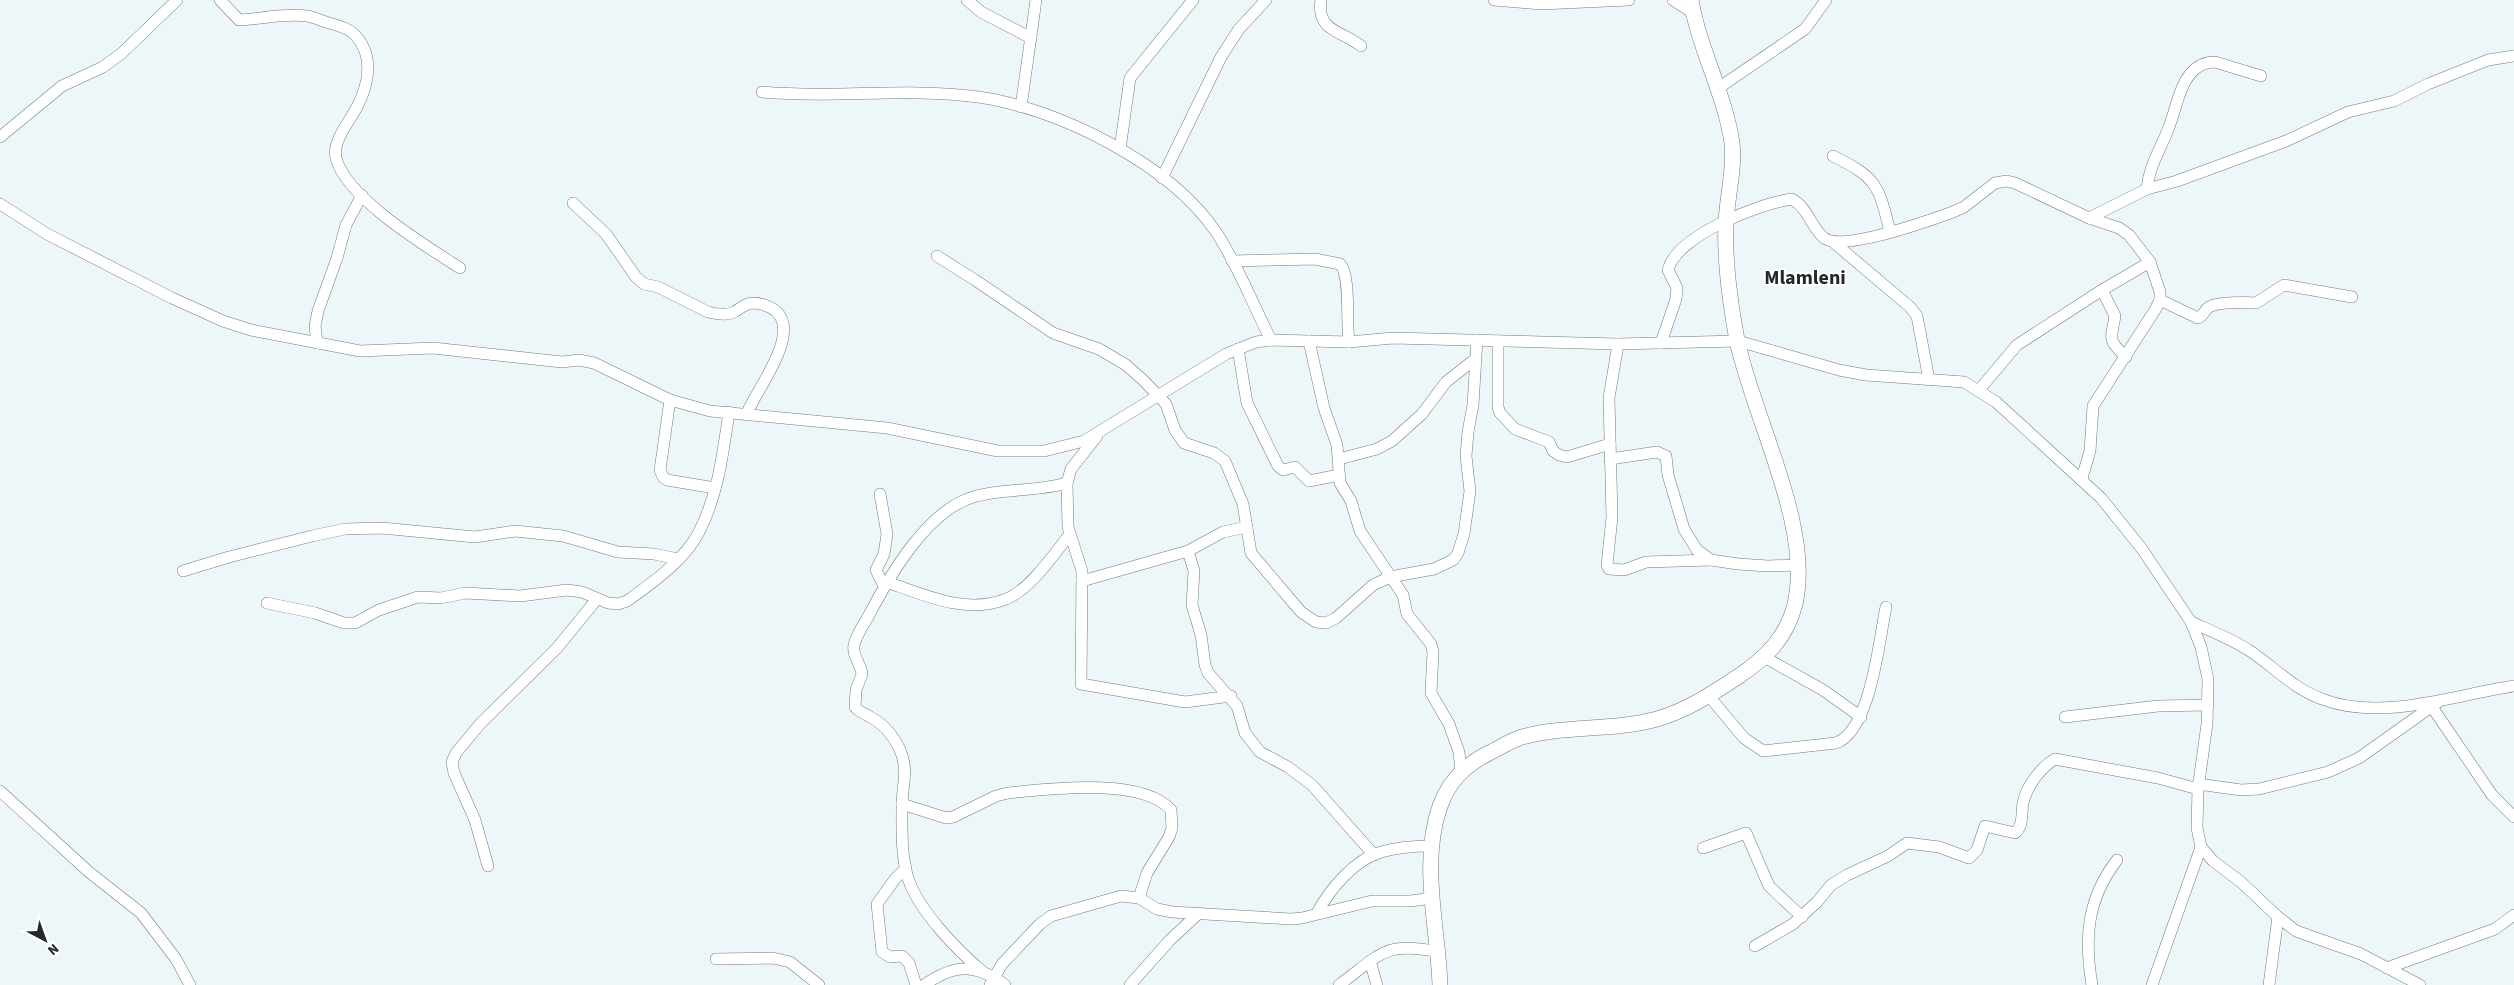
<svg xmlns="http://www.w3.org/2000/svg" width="2514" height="985" viewBox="0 0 2514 985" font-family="'Source Sans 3',sans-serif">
<rect width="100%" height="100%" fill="#edf6f8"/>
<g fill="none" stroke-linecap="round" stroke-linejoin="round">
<g stroke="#727a7c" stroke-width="12">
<g id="minor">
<path d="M 220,0 L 239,20 C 261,19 285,13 307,16 C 314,17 322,21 329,23 C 337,25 347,28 353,33 C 375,54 369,84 357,107 C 350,121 332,141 336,158 C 346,198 426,246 460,268"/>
<path d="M 967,0 L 981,12 L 1031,38"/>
<path d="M 1321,0 C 1316,32 1343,31 1361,46"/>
<path d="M 1494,0 L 1541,4 L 1629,0"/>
<path d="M 1673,0 L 1693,13"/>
<path d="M 1717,89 L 1805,29 L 1826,0"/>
<path d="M 762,92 C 834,99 906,87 978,97 C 1058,108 1170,164 1216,232 C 1238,265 1253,305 1271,340"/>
<path d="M 1021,107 L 1036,0"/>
<path d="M 0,137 L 62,86 L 103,67 L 122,53 L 177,0"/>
<path d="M 1120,149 L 1130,78 L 1193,0"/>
<path d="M 1833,156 C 1877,178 1878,184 1890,231"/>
<path d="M 1162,178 L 1221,57 L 1239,29 L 1266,0"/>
<path d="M 2147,189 C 2149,165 2161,149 2169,127 C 2176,109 2179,87 2191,73 C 2198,65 2205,62 2215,62 L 2261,76"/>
<path d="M 573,203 L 606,234 L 636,277 L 644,284 L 658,287 L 708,312 C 716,314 726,316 734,312 C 740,309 744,304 752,303 C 760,303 770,306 777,312 C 800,335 757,389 747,413"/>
<path d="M 0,204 L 47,234 L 172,298 L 223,321 L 251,330 L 360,351 L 433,348 L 562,362 L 579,360 L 594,363 L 670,400 L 710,411 L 887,428 L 998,451 L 1044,451 L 1084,441 L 1226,354 L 1256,342 L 1271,340 L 1349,342 L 1393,338 L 1618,344 L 1738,341 L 1839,370 L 1866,375 L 1964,382 L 1996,402 L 2101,498 L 2142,549 L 2191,622 L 2201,647 L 2208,679 L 2207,724 L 2198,789 L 2197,828 L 2201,847 L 2213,861 L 2241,882 L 2278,917 L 2296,931 L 2361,954 L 2420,985"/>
<path d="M 2089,218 L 2147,189 L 2177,181 L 2286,141 L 2348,112 L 2394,101 L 2428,84 L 2488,60 L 2514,56"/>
<path d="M 1832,241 L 1910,307 L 1917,316 L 1929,380"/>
<path d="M 937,256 L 975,280 L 1053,333 L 1099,349 L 1126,365 L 1143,380 L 1166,404 L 1175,430 L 1184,443 L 1214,453 L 1225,461 L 1243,504 L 1251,553 L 1301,612 L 1316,622 L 1326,623 L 1336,618 L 1373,585 L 1390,577 L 1434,569 L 1453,560 L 1458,553 L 1464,534 L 1470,491 L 1466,456 L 1468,432 L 1473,405 L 1477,340"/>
<path d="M 1232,261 L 1315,259 L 1340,264 C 1351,275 1346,324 1349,342"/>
<path d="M 2160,300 L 2198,318 C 2204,316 2204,310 2209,307 C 2217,302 2246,302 2256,303 L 2284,285 L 2352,297"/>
<path d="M 1309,341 L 1324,408 L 1337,445 L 1340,483 L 1351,501 L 1360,531 L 1403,595 L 1407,614 L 1431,644 L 1433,652 L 1431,693 L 1449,724 L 1459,752 L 1461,771"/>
<path d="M 1498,341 L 1498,407 L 1500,413 L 1515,429 L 1549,442 L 1553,451 L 1559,455 L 1567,457 L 1610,444"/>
<path d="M 317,343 L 315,326 L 318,311 L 337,258 L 346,225 L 362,195"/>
<path d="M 1661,343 L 1676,299 L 1677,288 L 1668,270 C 1676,236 1760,203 1792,199 C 1808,208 1811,227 1824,238 C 1842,252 1931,220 1953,212 L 1964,207 L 1995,183 L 2007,181 L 2015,183 L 2089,218 L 2119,228 L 2129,235 L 2150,262 L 2160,292 L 2160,300 L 2155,310 L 2093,406 L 2090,451 L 2082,478"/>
<path d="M 1618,344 L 1609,398 L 1612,517 L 1607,565 L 1609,569 L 1624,570 L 1646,562 L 1711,560"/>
<path d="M 1238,349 L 1247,403 L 1278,466 L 1283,470 L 1295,467 L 1309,481 L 1339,475"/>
<path d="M 2126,357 C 2107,339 2111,340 2115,316 L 2102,290 L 2150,262"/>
<path d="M 1979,390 L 2017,345 L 2102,290"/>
<path d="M 670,400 L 660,470 L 663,477 L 667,480 L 715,488"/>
<path d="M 1097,436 L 1071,469 L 1067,483 L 1068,527 L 1082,571 L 1081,684 L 1185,702 L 1231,696"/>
<path d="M 1339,459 L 1377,449 L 1392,441 L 1422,414 L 1446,382 L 1474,360"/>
<path d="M 1610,459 L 1657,452 L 1666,456 L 1668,475 L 1684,529 L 1697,550 L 1711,560 L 1738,564 L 1768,566 L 1798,565"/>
<path d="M 880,494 L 887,534 L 884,554 L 876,570 L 884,586"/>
<path d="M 1188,551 L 1223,532 L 1247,527"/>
<path d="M 183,571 L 229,557 L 312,536 L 345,529 L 382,528 L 475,537 L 515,531 L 563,536 L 618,552 L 654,554 L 678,559"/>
<path d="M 1082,581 L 1188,551 L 1194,571 L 1192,605 L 1201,635 L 1205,665 L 1208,673 L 1237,706 L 1245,733 L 1260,752 L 1288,767 L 1312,785 L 1374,855"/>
<path d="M 887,582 C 924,595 967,615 1006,599 C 1030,590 1054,554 1070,534"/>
<path d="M 267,603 L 315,613 L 344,623 L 355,623 L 379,610 L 418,597 L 441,598 L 465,593 L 520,596 L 567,590 L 582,592 L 608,603 L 618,604 L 627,601 C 652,583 685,560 699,532 C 718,495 723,453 729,412"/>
<path d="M 2191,622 C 2211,631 2232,639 2250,651 C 2274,667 2294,689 2322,699 C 2381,722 2454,695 2514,686"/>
<path d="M 1764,657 L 1823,690 L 1861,717"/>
<path d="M 1708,695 L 1744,738 L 1763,751 L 1836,743 C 1871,730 1879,640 1886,607"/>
<path d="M 2432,707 L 2492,795 L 2514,817"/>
<path d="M 2065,717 L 2158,706 L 2208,705"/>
<path d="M 2198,784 L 2241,790 L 2259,789 L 2328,772 L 2359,758 L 2438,702"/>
<path d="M 0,791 L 89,872 L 141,913 L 176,959 L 190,985"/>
<path d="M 902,804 L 946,818 L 953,817 L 996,796 L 1008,793 C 1049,789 1142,777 1171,810 L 1172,828 L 1169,837 L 1147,873 L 1139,898"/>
<path d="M 1703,848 L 1746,833 L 1769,886 L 1802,917"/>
<path d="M 488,866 L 475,820 L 454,773 L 452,762 L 456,753 L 480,724 L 557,648 L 597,599"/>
<path d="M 906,868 L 895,879 L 877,904 L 882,952 L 890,957 L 902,956 L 909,963 L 916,985"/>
<path d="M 1317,913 C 1330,889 1354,860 1381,852 C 1398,847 1415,846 1432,846"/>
<path d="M 1755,946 L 1793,924 L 1817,902 L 1831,885 L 1847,875 L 1888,856 L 1907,843 L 1939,847 L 1969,858 L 1977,850 L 1985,826 L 2015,833 C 2024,825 2021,814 2023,803 C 2026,787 2041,767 2055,759 L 2158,778 L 2198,789"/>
<path d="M 716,959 L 773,958 L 790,962 L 819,985"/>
<path d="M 1370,961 L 1377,985"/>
<path d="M 2387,968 L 2495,929 L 2514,915"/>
<path d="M 983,972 C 957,950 918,910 908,878 C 901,857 902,828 902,806 C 902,786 909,770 900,750 C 894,737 884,724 870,717 C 865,713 858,712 855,707 L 856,690 L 862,674 C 861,664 852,656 854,645 C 856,635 864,624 869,615 C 890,575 927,511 973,497 C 1003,488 1036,492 1067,483"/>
<path d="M 924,985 C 954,964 975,963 1005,985"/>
<path d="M 990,985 L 1002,964 L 1040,924 L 1051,916 L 1121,896 L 1139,898 L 1157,909 L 1172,912 L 1291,919 L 1302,918 L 1372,901 L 1411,901 L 1432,898"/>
<path d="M 1130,985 L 1170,940 L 1199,913"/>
<path d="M 1339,985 C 1381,954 1384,941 1439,952"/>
<path d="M 2092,985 C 2084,938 2087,899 2117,860"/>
<path d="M 2152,985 L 2201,847"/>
<path d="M 2269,985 L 2278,917"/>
</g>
</g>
<g stroke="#727a7c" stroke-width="16">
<path id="secondary" d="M 1440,985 C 1438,927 1420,863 1440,806 C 1449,781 1465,765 1489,753 C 1500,748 1511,740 1522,737 C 1566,725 1613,731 1657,719 C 1686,711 1715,692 1739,676 C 1766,658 1787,637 1795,604 C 1813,526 1753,418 1737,340 C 1730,302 1724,262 1726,223 C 1727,196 1735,170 1732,143 C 1725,94 1699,49 1691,0"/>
</g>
<use href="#minor" stroke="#fff" stroke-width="11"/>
<use href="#secondary" stroke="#fff" stroke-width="15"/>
</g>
<g text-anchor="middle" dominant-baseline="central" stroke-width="4" stroke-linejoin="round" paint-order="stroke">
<g font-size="20" font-weight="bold" fill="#252829" stroke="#fff">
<text x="1805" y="278">Mlamleni</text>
</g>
</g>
<g transform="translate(45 940) rotate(139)" stroke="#ffffff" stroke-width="4" paint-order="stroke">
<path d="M0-4L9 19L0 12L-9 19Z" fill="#252829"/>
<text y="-8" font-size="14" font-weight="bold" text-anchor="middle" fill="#252829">N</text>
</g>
</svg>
